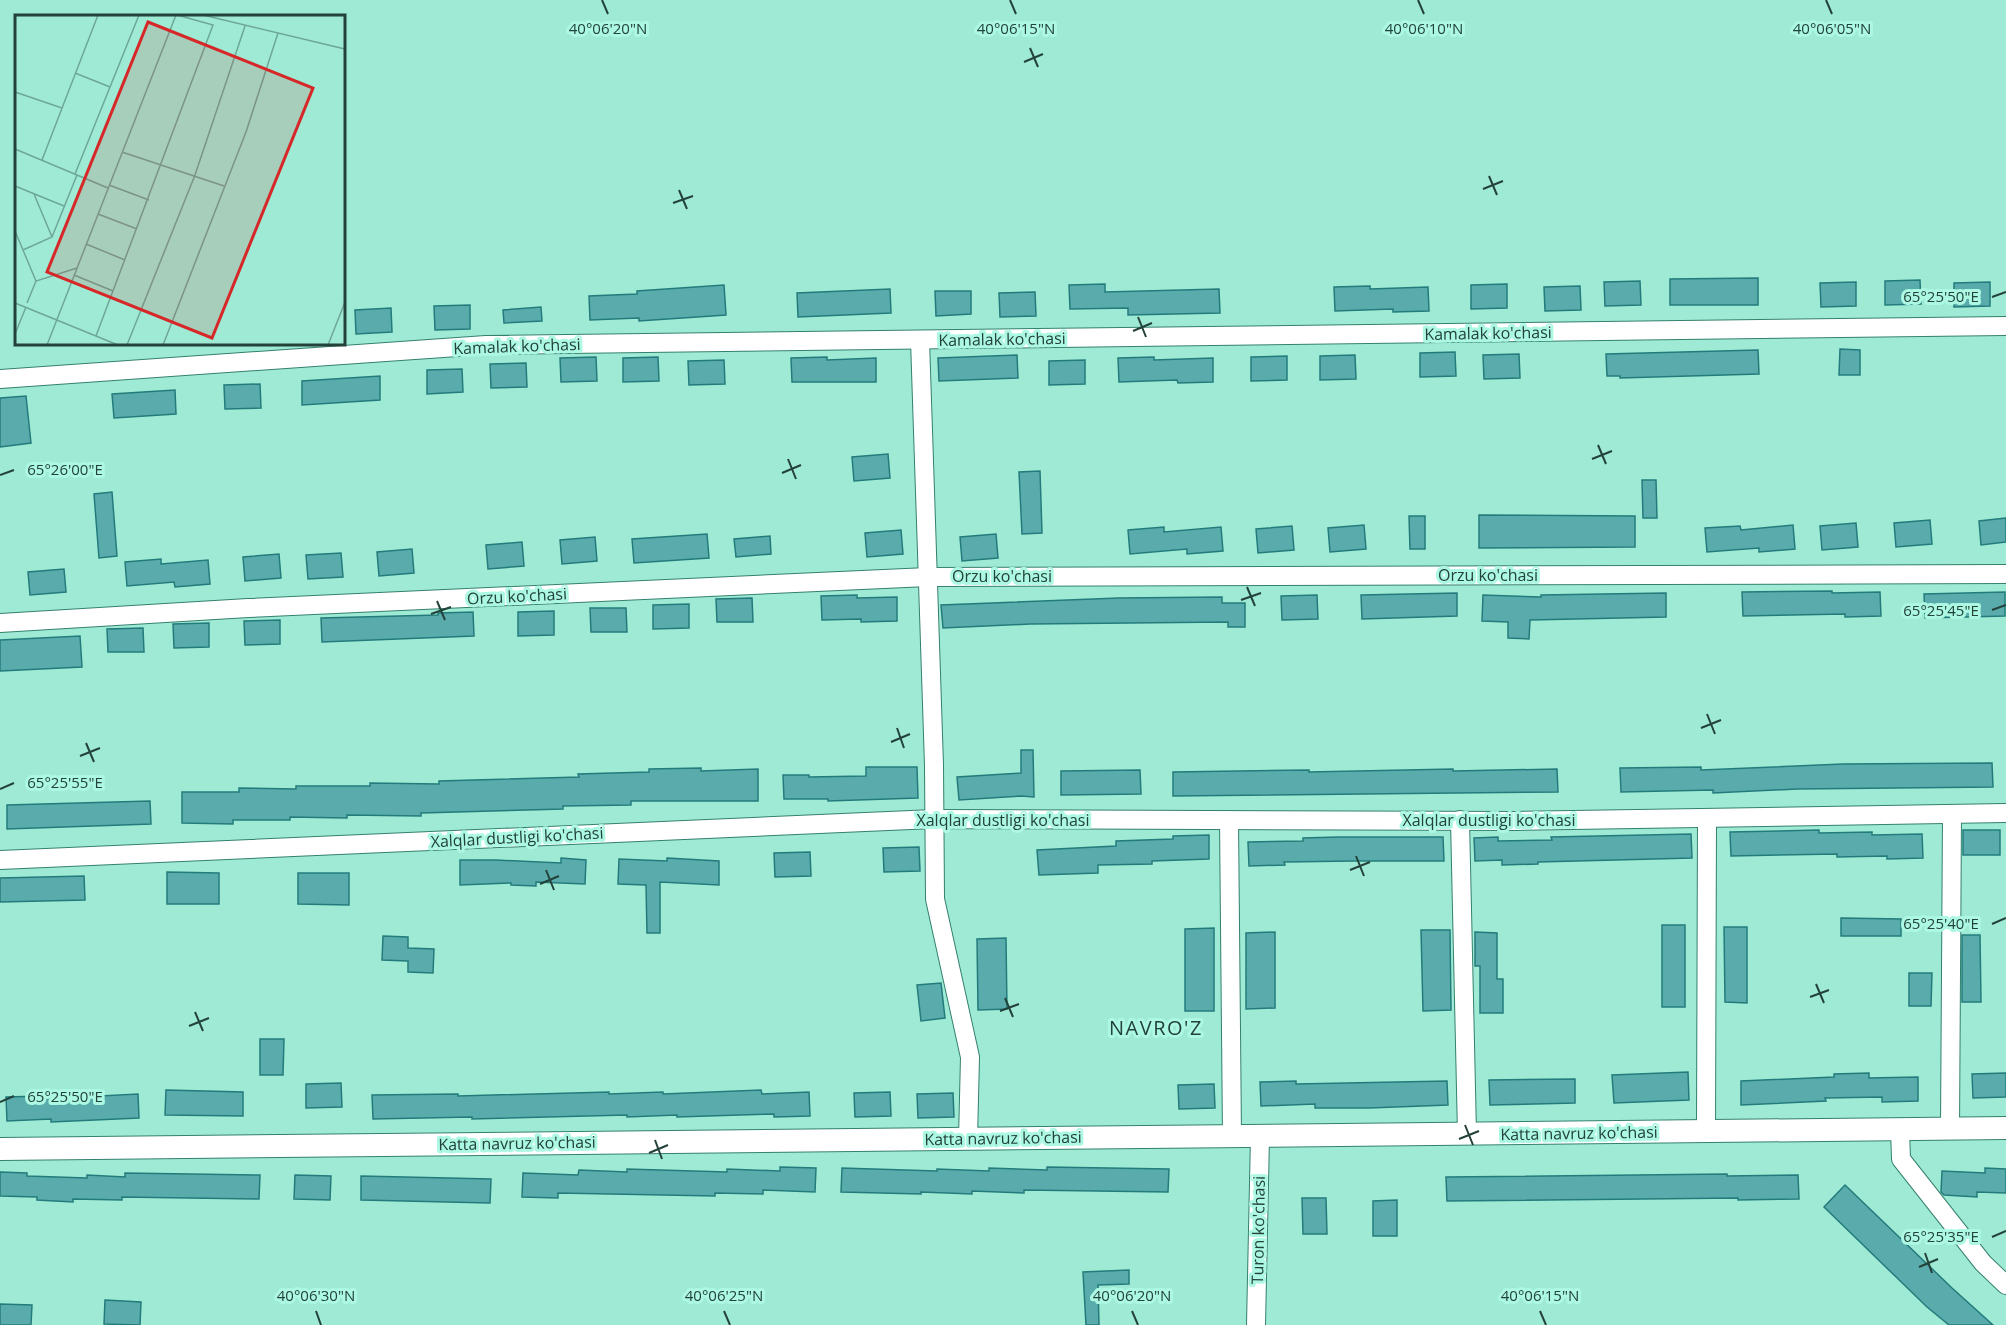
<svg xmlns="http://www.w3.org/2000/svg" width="2006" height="1325" viewBox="0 0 2006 1325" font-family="'Open Sans',sans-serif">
<rect width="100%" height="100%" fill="#9fead5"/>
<g fill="#5aacac" stroke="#237c7b" stroke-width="1.5">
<path d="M 1758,278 L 1758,305 L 1670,305 L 1670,279 Z"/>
<path d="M 1920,280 L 1921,304 L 1885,305 L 1885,281 Z"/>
<path d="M 1640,281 L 1641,305 L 1605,306 L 1604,282 Z"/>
<path d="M 1856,282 L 1856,306 L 1821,307 L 1820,283 Z"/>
<path d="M 1990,282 L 1990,306 L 1954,307 L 1954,283 Z"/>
<path d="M 1105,284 L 1105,292 L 1219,289 L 1220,313 L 1128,315 L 1128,308 L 1070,309 L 1069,285 Z"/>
<path d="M 1507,284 L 1507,308 L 1471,309 L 1471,285 Z"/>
<path d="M 724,285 L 726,315 L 639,321 L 639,318 L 590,320 L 589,296 L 637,294 L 637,291 Z"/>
<path d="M 1370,286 L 1370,289 L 1428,287 L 1429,311 L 1393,312 L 1393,309 L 1335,311 L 1334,287 Z"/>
<path d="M 1580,286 L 1581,310 L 1545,311 L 1544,287 Z"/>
<path d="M 890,289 L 891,313 L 798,317 L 797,293 Z"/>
<path d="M 935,291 L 971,291 L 971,314 L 936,316 Z"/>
<path d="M 1035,292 L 1036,316 L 1000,317 L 999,293 Z"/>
<path d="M 470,305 L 470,329 L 435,330 L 434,306 Z"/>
<path d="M 541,307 L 542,321 L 504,323 L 503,310 Z"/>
<path d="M 391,308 L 392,332 L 356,334 L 355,310 Z"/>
<path d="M 1840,349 L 1860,350 L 1860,375 L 1839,375 Z"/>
<path d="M 1758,350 L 1759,374 L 1620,378 L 1620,376 L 1607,376 L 1606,354 Z"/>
<path d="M 1455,352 L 1456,376 L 1420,377 L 1420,353 Z"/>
<path d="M 1519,354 L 1520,378 L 1484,379 L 1483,355 Z"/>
<path d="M 1017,355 L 1018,378 L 939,381 L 938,358 Z"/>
<path d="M 1355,355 L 1356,379 L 1320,380 L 1320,356 Z"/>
<path d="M 1287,356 L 1287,380 L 1251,381 L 1251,357 Z"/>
<path d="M 596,357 L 597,381 L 561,382 L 560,358 Z"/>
<path d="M 658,357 L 659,381 L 623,382 L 623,358 Z"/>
<path d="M 827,357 L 827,360 L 876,358 L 876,382 L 792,382 L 791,358 Z"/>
<path d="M 1154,357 L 1154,360 L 1213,358 L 1213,382 L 1178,383 L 1177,380 L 1119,382 L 1118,358 Z"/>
<path d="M 724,360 L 725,384 L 689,385 L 688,361 Z"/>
<path d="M 1085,360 L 1085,384 L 1049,385 L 1049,361 Z"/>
<path d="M 526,363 L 527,387 L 491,388 L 490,364 Z"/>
<path d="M 462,369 L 463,392 L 427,394 L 427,370 Z"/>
<path d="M 380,376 L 380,400 L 302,405 L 302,381 Z"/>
<path d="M 260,384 L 261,408 L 225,409 L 224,385 Z"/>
<path d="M 175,390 L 176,414 L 114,418 L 112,394 Z"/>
<path d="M 26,396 L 31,443 L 0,447 L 0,398 Z"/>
<path d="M 888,454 L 890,478 L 854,481 L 852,457 Z"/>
<path d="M 1040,471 L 1042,533 L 1022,534 L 1019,472 Z"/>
<path d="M 1642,480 L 1656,480 L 1657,518 L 1643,518 Z"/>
<path d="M 112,492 L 117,556 L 99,558 L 94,494 Z"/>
<path d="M 1479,515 L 1635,516 L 1635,547 L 1479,548 Z"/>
<path d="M 1409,516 L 1425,516 L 1425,549 L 1410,549 Z"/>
<path d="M 2006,518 L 2006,542 L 1981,545 L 1979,521 Z"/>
<path d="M 1930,520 L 1932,544 L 1896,547 L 1894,523 Z"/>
<path d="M 1856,523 L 1858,547 L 1822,550 L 1820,526 Z"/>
<path d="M 1364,525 L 1366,549 L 1330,552 L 1328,528 Z"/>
<path d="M 1793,525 L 1795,549 L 1759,552 L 1759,548 L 1707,552 L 1705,528 L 1740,526 L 1741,530 Z"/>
<path d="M 1292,526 L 1294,550 L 1258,553 L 1256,529 Z"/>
<path d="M 1164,527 L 1164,532 L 1221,527 L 1223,551 L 1187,554 L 1187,549 L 1130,554 L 1128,530 Z"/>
<path d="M 901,530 L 903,554 L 867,557 L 865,533 Z"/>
<path d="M 707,534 L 709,558 L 634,563 L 632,539 Z"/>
<path d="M 996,534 L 998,558 L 962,561 L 960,537 Z"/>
<path d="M 770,536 L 771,554 L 736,557 L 734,539 Z"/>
<path d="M 595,537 L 597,561 L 562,564 L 560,540 Z"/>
<path d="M 522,542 L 524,566 L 488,569 L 486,545 Z"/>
<path d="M 412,549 L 414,573 L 379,576 L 377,552 Z"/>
<path d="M 341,553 L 343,577 L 308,579 L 306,555 Z"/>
<path d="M 279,554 L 281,578 L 245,581 L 243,557 Z"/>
<path d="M 161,559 L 161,564 L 208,560 L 210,584 L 175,587 L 174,582 L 127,586 L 125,562 Z"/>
<path d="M 64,569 L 66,592 L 30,595 L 28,572 Z"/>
<path d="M 1832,591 L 1832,593 L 1880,592 L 1881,616 L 1845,617 L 1845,614 L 1743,616 L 1742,592 Z"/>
<path d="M 2005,592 L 2005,616 L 1925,618 L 1924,594 Z"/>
<path d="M 1457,593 L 1457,616 L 1362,619 L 1361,595 Z"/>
<path d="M 1666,593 L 1666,617 L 1530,620 L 1529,639 L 1508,638 L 1508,622 L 1482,621 L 1483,595 L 1541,597 L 1541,595 Z"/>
<path d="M 857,595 L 857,598 L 897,597 L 897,621 L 861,622 L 861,619 L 822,620 L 821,596 Z"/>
<path d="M 1317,595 L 1318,619 L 1282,620 L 1281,596 Z"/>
<path d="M 1222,597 L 1222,603 L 1245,603 L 1245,627 L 1228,627 L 1228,622 L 1030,624 L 943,628 L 941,605 L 1119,598 Z"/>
<path d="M 752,598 L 753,622 L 717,622 L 716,599 Z"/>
<path d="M 689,604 L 689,628 L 653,629 L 653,605 Z"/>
<path d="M 590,608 L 626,608 L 627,632 L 591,632 Z"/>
<path d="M 554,611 L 554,635 L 518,636 L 518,612 Z"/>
<path d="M 473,612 L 474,636 L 322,642 L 321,618 L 438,615 L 438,613 Z"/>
<path d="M 280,620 L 280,644 L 245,645 L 244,621 Z"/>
<path d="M 209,623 L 209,647 L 174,648 L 173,624 Z"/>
<path d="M 143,628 L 144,652 L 108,652 L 107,629 Z"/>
<path d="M 80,636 L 82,667 L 0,671 L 0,640 Z"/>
<path d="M 1021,750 L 1033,750 L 1034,797 L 1021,796 L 959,800 L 957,777 L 1021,773 Z"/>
<path d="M 1992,763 L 1993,787 L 1797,789 L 1713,793 L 1713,790 L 1621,792 L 1620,768 L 1701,767 L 1701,770 L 1843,764 Z"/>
<path d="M 866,767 L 917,767 L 918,798 L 828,801 L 828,799 L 784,799 L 783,775 L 809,775 L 809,777 L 866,776 Z"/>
<path d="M 701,768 L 701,771 L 758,769 L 758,801 L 631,801 L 631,805 L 563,806 L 563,809 L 421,813 L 421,816 L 347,815 L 347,818 L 290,817 L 290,820 L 233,820 L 233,824 L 182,823 L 182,792 L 239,792 L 239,788 L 296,789 L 296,786 L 370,786 L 370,783 L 439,784 L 439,781 L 579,777 L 578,774 L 649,772 L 649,769 Z"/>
<path d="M 1453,769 L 1453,771 L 1557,769 L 1558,792 L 1173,796 L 1173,772 L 1309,770 L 1309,772 Z"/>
<path d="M 1140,770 L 1141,794 L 1061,795 L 1061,771 Z"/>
<path d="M 150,801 L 151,824 L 7,829 L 7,805 Z"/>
<path d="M 1819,830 L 1819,833 L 1872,832 L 1872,835 L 1922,834 L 1923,858 L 1887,859 L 1887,856 L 1837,857 L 1837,854 L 1731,856 L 1730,832 Z"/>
<rect x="1963" y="830" width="37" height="25"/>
<path d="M 1691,834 L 1692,858 L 1538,862 L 1538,864 L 1502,865 L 1502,860 L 1475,861 L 1474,838 L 1498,837 L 1498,841 L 1552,840 L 1551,837 Z"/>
<path d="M 1209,835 L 1209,859 L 1152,861 L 1152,864 L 1098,865 L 1098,873 L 1039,875 L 1037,850 L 1116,846 L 1116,841 L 1173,839 L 1173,836 Z"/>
<path d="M 1339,837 L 1443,837 L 1444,861 L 1354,861 L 1284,862 L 1285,865 L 1249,866 L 1248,842 L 1303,841 L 1303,838 Z"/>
<path d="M 919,847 L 920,871 L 884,872 L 883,848 Z"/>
<path d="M 810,852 L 811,876 L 775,877 L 774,853 Z"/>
<path d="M 561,858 L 586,860 L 585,884 L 536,882 L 536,886 L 511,885 L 511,883 L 460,885 L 460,860 L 496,860 L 561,863 Z"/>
<path d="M 667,858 L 719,861 L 719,885 L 660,882 L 660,933 L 647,933 L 646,885 L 618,884 L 619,859 L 667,861 Z"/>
<path d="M 167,872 L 219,873 L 219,904 L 167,904 Z"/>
<path d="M 298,873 L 349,873 L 349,905 L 298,904 Z"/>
<path d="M 84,876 L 85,900 L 0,902 L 0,878 Z"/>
<path d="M 1841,918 L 1901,919 L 1901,936 L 1841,936 Z"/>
<rect x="1662" y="925" width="23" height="82"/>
<path d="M 1724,927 L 1747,927 L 1747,1003 L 1725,1002 Z"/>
<path d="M 1214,928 L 1214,1011 L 1185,1011 L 1185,929 Z"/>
<path d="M 1421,930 L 1450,930 L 1451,1010 L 1423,1011 Z"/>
<path d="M 1275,932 L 1275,1008 L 1246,1009 L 1246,933 Z"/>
<path d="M 1475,932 L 1497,933 L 1497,979 L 1503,979 L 1503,1013 L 1480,1013 L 1480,966 L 1475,966 Z"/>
<path d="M 1962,935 L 1980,935 L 1981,1002 L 1962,1002 Z"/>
<path d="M 383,936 L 408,937 L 408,948 L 434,949 L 433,973 L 408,972 L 408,961 L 382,960 Z"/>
<path d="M 1006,938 L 1007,1009 L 978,1010 L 977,939 Z"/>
<path d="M 1909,973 L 1932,973 L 1931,1006 L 1909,1006 Z"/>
<path d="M 941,983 L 945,1018 L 921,1021 L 917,985 Z"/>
<path d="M 260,1039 L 284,1039 L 283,1075 L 260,1075 Z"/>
<path d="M 1688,1072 L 1689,1100 L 1614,1103 L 1612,1075 Z"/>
<path d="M 1869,1073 L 1869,1078 L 1918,1077 L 1918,1101 L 1882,1102 L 1882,1097 L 1825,1098 L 1826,1101 L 1741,1105 L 1741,1081 L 1834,1077 L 1834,1074 Z"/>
<path d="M 2006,1073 L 2006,1097 L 1973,1098 L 1972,1074 Z"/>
<path d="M 1575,1079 L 1575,1103 L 1490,1105 L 1489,1080 Z"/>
<path d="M 1296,1081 L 1296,1084 L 1447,1081 L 1448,1105 L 1369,1108 L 1315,1108 L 1315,1104 L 1261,1106 L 1260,1082 Z"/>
<path d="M 341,1083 L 342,1107 L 306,1108 L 306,1084 Z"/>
<path d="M 1214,1084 L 1215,1108 L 1179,1109 L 1178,1085 Z"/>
<path d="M 166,1090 L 243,1092 L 243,1116 L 165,1115 Z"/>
<path d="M 761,1090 L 762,1094 L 809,1092 L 810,1116 L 774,1117 L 774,1114 L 677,1117 L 677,1115 L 627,1117 L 627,1115 L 472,1119 L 472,1117 L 373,1119 L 372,1095 L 458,1094 L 458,1096 L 609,1092 L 609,1094 L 663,1092 L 663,1094 Z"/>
<path d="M 890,1092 L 891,1116 L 855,1117 L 854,1093 Z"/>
<path d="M 953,1093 L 954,1117 L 918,1118 L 917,1094 Z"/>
<path d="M 138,1094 L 139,1118 L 51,1122 L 51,1119 L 7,1121 L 6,1097 L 42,1096 L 42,1099 Z"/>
<path d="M 780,1167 L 816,1168 L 815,1192 L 763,1190 L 763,1194 L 715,1193 L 715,1196 L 558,1193 L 558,1198 L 522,1197 L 523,1173 L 578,1175 L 579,1170 L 627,1172 L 627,1169 L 727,1172 L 727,1169 L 780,1171 Z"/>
<path d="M 1047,1167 L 1169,1169 L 1168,1192 L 1024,1190 L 1024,1193 L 972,1191 L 972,1194 L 921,1192 L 921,1194 L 841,1192 L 842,1168 L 937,1171 L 937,1169 L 989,1171 L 989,1168 L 1047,1170 Z"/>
<path d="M 1985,1168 L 2006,1169 L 2006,1193 L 1977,1192 L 1977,1197 L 1944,1195 L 1941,1192 L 1942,1171 L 1985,1173 Z"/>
<path d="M 0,1172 L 27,1173 L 27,1176 L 87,1178 L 87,1175 L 125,1177 L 125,1173 L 260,1175 L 259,1199 L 122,1197 L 122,1200 L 73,1199 L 73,1202 L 37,1200 L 37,1197 L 0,1196 Z"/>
<path d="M 1727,1174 L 1727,1176 L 1798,1175 L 1799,1199 L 1738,1200 L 1738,1198 L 1447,1201 L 1446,1177 Z"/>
<path d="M 295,1175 L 331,1176 L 330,1200 L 294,1199 Z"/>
<path d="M 361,1176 L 491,1179 L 490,1203 L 361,1200 Z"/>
<path d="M 1845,1185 L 1952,1288 L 1993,1325 L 1949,1325 L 1927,1307 L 1824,1207 Z"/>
<path d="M 1302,1198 L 1326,1198 L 1327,1234 L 1303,1234 Z"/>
<path d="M 1397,1200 L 1397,1236 L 1373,1236 L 1373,1201 Z"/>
<path d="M 1129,1270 L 1129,1284 L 1098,1285 L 1099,1325 L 1086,1325 L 1083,1272 Z"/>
<path d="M 105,1300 L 141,1302 L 140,1325 L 104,1324 Z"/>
<path d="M 0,1304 L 32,1305 L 31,1325 L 0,1325 Z"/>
</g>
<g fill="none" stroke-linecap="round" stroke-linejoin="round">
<g stroke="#34806e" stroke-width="20">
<g id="minor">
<path d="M 920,340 L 934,765 L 935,899 L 970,1057 L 968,1139"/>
<path d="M 0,379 L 486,345 L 2006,326"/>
<path d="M 0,623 L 248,608 L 928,577 L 2006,574"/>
<path d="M 1229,820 L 1232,1136"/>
<path d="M 1460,820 L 1467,1134"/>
<path d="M 0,860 L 934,819 L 1515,821 L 2006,813"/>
<path d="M 1950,1129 L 1952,814"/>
<path d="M 1900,1130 L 1901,1159 L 1983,1263 L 2006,1285"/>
<path d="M 1706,1131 L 1707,818"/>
<path d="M 1256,1325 L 1260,1136"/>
</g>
</g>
<g stroke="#34806e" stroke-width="24">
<path id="tertiary" d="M 0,1149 L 2006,1128"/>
</g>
<use href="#minor" stroke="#fff" stroke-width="18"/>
<use href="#tertiary" stroke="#fff" stroke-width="22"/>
</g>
<path fill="none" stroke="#23423a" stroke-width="2" d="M 602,0 L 608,14M 1010,0 L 1016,14M 1418,0 L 1424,14M 1826,0 L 1832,14M 1030,48 L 1038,67M 1024,62 L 1043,54M 1489,176 L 1497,195M 1483,189 L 1503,181M 679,190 L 687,209M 673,203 L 693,196M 1992,297 L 2006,292M 1138,317 L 1146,337M 1133,331 L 1152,323M 1598,445 L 1606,464M 788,459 L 796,479M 1592,459 L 1612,451M 782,473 L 801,465M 0,475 L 14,470M 1247,587 L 1255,606M 1241,600 L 1261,593M 437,601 L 445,620M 1992,610 L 2006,605M 431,614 L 451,607M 1707,714 L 1715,734M 897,728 L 904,748M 1701,728 L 1721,720M 891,742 L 910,734M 86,743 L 94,762M 80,756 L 100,748M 0,789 L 14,783M 1356,856 L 1364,876M 546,870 L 554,890M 1350,870 L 1370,862M 540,884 L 559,876M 1992,924 L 2006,918M 1816,984 L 1824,1003M 1810,997 L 1829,990M 1005,998 L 1013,1017M 1000,1011 L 1019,1004M 195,1012 L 203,1031M 189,1026 L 209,1018M 0,1102 L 14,1096M 1465,1125 L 1473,1145M 1459,1139 L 1479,1131M 655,1140 L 662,1159M 649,1153 L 668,1145M 1992,1237 L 2006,1231M 1925,1253 L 1932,1273M 1919,1267 L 1938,1259M 316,1311 L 321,1325M 724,1311 L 730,1325M 1132,1311 L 1138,1325M 1540,1311 L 1546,1325"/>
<g text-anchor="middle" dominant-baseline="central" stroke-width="6" stroke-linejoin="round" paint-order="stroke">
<g font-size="16" fill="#23423a" stroke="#acf8e2">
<text transform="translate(1488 333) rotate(-1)">Kamalak ko'chasi</text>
<text transform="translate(1002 339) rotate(-1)">Kamalak ko'chasi</text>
<text transform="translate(517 346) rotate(-2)">Kamalak ko'chasi</text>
<text x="1488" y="575">Orzu ko'chasi</text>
<text x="1002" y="576">Orzu ko'chasi</text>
<text transform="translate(517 596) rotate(-3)">Orzu ko'chasi</text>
<text x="1003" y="820">Xalqlar dustligi ko'chasi</text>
<text x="1489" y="820">Xalqlar dustligi ko'chasi</text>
<text transform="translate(517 837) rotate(-3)">Xalqlar dustligi ko'chasi</text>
<text transform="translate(1579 1133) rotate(-1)">Katta navruz ko'chasi</text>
<text transform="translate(1003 1138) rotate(-1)">Katta navruz ko'chasi</text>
<text transform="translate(517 1143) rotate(-1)">Katta navruz ko'chasi</text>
<text transform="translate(1258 1230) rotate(-89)">Turon ko'chasi</text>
</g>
<g font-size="20" letter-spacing="1.5" fill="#23423a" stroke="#acf8e2">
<text x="1156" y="1027">NAVRO'Z</text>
</g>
</g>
<g transform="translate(15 15)">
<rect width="330" height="330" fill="#9fead5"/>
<path fill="none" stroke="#6da797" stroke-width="1.5" d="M 188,0 L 330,34M 60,58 L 95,72M 0,77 L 47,93M 0,134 L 93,173M 107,137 L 209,171M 27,145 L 83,0M 60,159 L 124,0M 94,170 L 134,185M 0,171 L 49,191M 19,179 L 37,222M 83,199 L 122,214M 0,216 L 21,266M 71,229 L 110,245M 8,235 L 37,222 L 62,160M 59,260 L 98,276M 0,288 L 103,330M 12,288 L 21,266 L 62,253M 0,319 L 11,292M 81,321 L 198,10 L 162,0M 32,330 L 161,0M 112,330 L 180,160 L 230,11M 148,330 L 231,117 L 263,18M 313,330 L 330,287"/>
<path fill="#d62828" fill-opacity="0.15" stroke="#d62828" stroke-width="3" d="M 133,7 L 298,73 L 197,323 L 32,257 Z"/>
<rect width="330" height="330" fill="none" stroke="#23423a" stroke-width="3"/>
</g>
<g font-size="15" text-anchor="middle" fill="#23423a" stroke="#acf8e2" stroke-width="6" stroke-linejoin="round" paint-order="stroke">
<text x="608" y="34">40°06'20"N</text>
<text x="1016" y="34">40°06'15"N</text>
<text x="1424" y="34">40°06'10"N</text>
<text x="1832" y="34">40°06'05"N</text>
<text x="1941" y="302">65°25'50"E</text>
<text x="65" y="475">65°26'00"E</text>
<text x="1941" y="616">65°25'45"E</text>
<text x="65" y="788">65°25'55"E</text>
<text x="1941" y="929">65°25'40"E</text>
<text x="65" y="1102">65°25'50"E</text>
<text x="1941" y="1242">65°25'35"E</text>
<text x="316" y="1301">40°06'30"N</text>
<text x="724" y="1301">40°06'25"N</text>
<text x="1132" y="1301">40°06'20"N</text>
<text x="1540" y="1301">40°06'15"N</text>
</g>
</svg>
